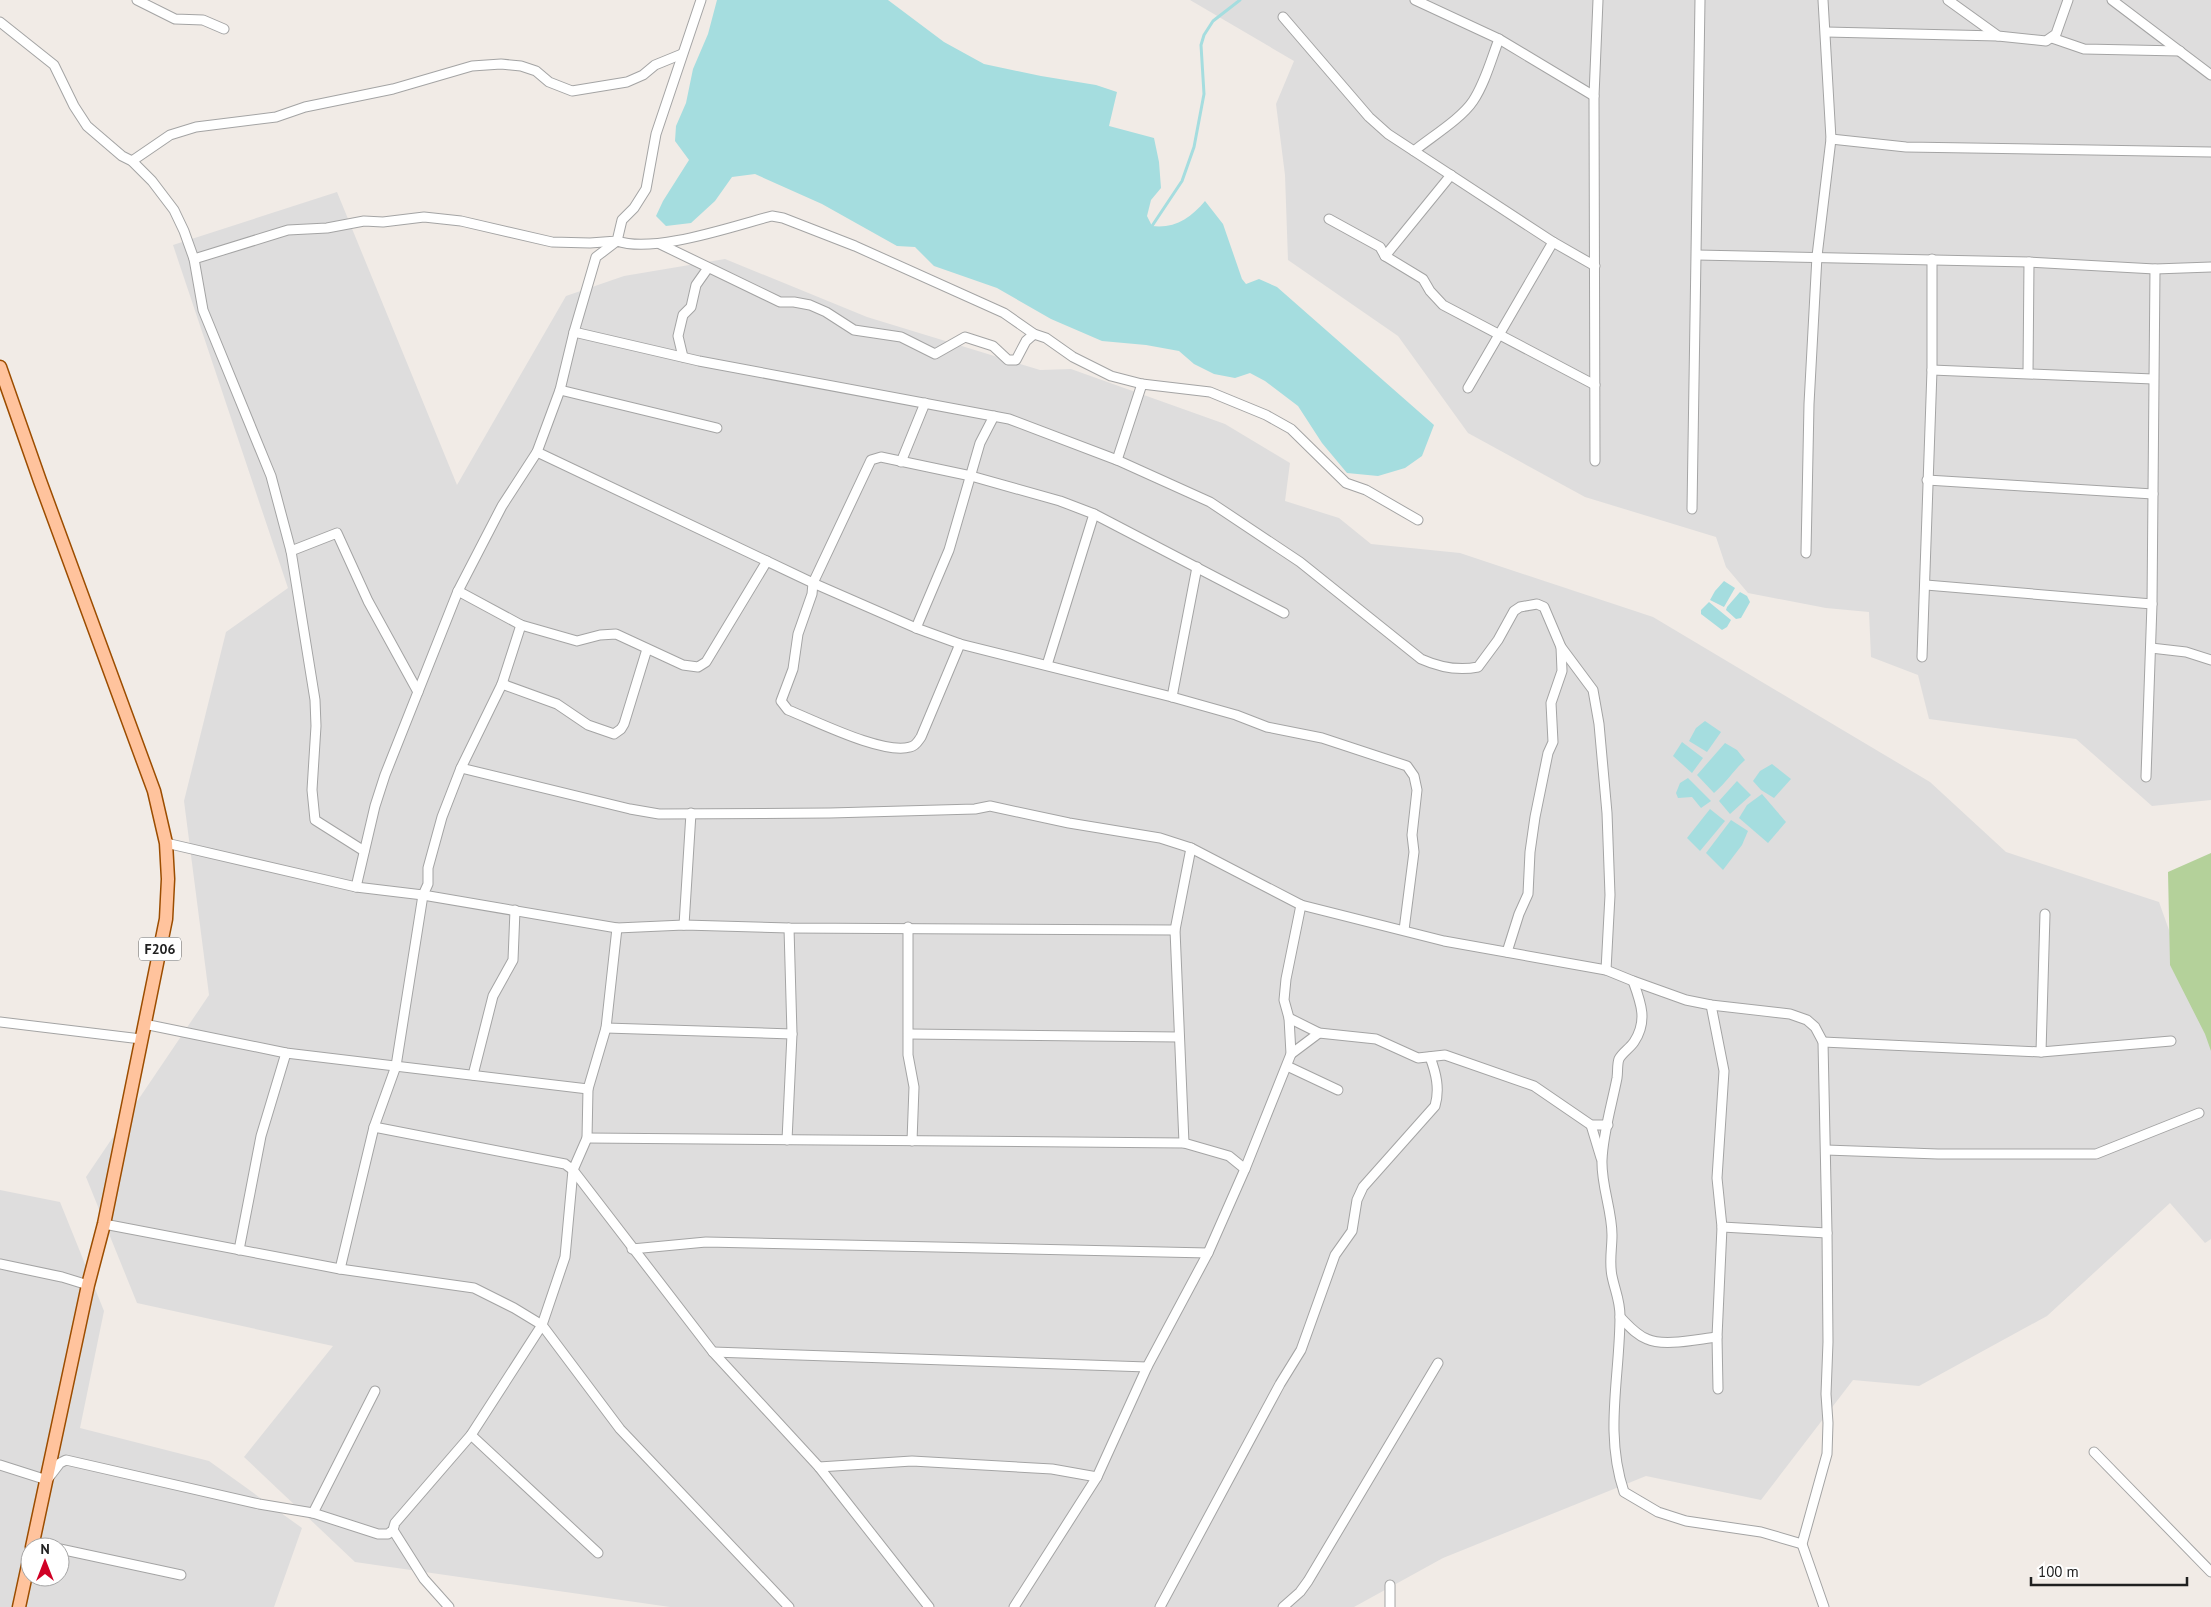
<svg xmlns="http://www.w3.org/2000/svg" width="2211" height="1607" viewBox="0 0 2211 1607" font-family="'PT Sans',sans-serif">
<rect width="100%" height="100%" fill="#f1ebe6"/>
<g fill="#dedddd" fill-rule="evenodd">
<path d="M 1190,0 L 2211,0 L 2211,800 L 2152,806 L 2076,739 L 1929,719 L 1918,675 L 1871,657 L 1869,612 L 1826,608 L 1748,593 L 1726,567 L 1716,537 L 1585,497 L 1468,433 L 1398,336 L 1288,260 L 1285,175 L 1276,104 L 1294,61 Z"/>
<path d="M 337,192 L 457,485 L 566,296 L 624,276 L 725,259 L 867,317 L 1040,370 L 1071,369 L 1225,424 L 1290,463 L 1285,501 L 1339,518 L 1371,544 L 1460,553 L 1653,617 L 1930,782 L 2006,852 L 2159,902 L 2211,1048 L 2211,1239 L 2205,1243 L 2170,1203 L 2047,1316 L 1919,1386 L 1853,1380 L 1761,1500 L 1646,1476 L 1443,1558 L 1354,1607 L 670,1607 L 355,1562 L 244,1457 L 333,1346 L 137,1303 L 86,1177 L 209,995 L 184,801 L 226,632 L 288,588 L 173,245 Z"/>
<path d="M 0,1190 L 60,1202 L 104,1311 L 80,1428 L 209,1461 L 302,1528 L 274,1607 L 0,1607 ZM 30,1547 L 60,1547 L 60,1577 L 30,1577 Z"/>
</g>
<path fill="#b4d19a" d="M 2211,853 L 2211,1051 L 2205,1034 L 2170,965 L 2168,872 Z"/>
<g fill="#a5dddf">
<path d="M 717,0 L 888,0 L 944,42 L 984,64 L 1041,76 L 1096,85 L 1117,92 L 1109,126 L 1154,138 L 1159,162 L 1161,188 L 1151,200 L 1147,216 L 1152,226 C 1174,229 1191,218 1205,201 L 1223,224 L 1242,279 L 1246,284 L 1259,279 L 1277,287 L 1434,425 L 1422,456 L 1405,468 L 1378,476 L 1347,473 L 1322,443 L 1298,406 L 1265,381 L 1250,373 L 1235,378 L 1214,374 L 1194,364 L 1179,351 L 1146,345 L 1102,341 L 1051,319 L 997,288 L 934,266 L 915,247 L 897,246 L 822,204 L 755,174 L 732,177 L 715,201 L 691,223 L 666,226 L 656,216 L 663,201 L 689,160 L 675,141 L 676,126 L 686,103 L 693,69 L 708,34 Z"/>
<path d="M 1724,581 L 1735,588 L 1724,607 L 1710,600 L 1715,591 Z"/>
<path d="M 1740,592 L 1747,596 L 1750,602 L 1741,618 L 1736,619 L 1726,610 L 1727,607 Z"/>
<path d="M 1709,602 L 1731,620 L 1727,627 L 1722,630 L 1701,614 L 1701,610 Z"/>
<path d="M 1705,721 L 1721,732 L 1707,752 L 1689,741 L 1696,728 Z"/>
<path d="M 1682,742 L 1703,758 L 1692,773 L 1673,756 Z"/>
<path d="M 1725,743 L 1737,750 L 1745,760 C 1733,771 1727,782 1714,793 L 1697,775 Z"/>
<path d="M 1772,764 L 1791,779 L 1774,798 L 1761,790 L 1753,781 L 1760,771 Z"/>
<path d="M 1688,778 L 1711,801 L 1701,808 L 1692,797 L 1678,798 L 1676,793 L 1680,783 Z"/>
<path d="M 1737,781 L 1751,795 L 1730,814 L 1719,801 Z"/>
<path d="M 1762,794 L 1786,822 L 1768,843 L 1739,818 L 1747,805 Z"/>
<path d="M 1710,809 L 1725,821 L 1700,851 L 1687,838 Z"/>
<path d="M 1731,820 L 1748,831 L 1742,845 L 1723,870 L 1706,853 Z"/>
</g>
<g fill="none" stroke-linecap="round" stroke-linejoin="round">
<path stroke="#a5dddf" stroke-width="3" d="M 1152,226 L 1182,181 L 1194,147 L 1204,94 L 1201,45 L 1204,35 L 1213,21 L 1240,0"/>
<g stroke="#a4a4a4" stroke-width="11">
<g id="street">
<path d="M 137,0 L 175,19 L 203,20 L 224,29"/>
<path d="M 1415,0 L 1499,39 L 1594,96"/>
<path d="M 1948,0 L 1998,36 L 2046,41 L 2056,34 L 2068,0"/>
<path d="M 2112,0 L 2211,75"/>
<path d="M 1283,17 L 1369,117 L 1388,134 L 1553,242 L 1595,266"/>
<path d="M 0,22 L 54,65 L 74,106 L 87,126 L 122,156 L 132,161 L 152,181 L 174,210 L 184,231 L 194,259 L 203,310 L 271,476 L 291,551 L 315,700 L 316,726 L 312,790 L 315,820 L 364,851"/>
<path d="M 1826,32 L 1998,36"/>
<path d="M 2052,38 L 2084,49 L 2180,51"/>
<path d="M 1831,139 L 1906,147 L 2211,152"/>
<path d="M 1414,151 C 1431,137 1461,119 1473,101 C 1485,83 1491,60 1499,39"/>
<path d="M 132,161 L 170,135 L 196,127 L 276,117 L 305,107 L 393,89 L 472,66 L 501,64 L 521,66 L 536,71 L 549,82 L 572,91 L 627,82 L 643,75 L 655,65 L 682,54"/>
<path d="M 1329,219 L 1380,247 L 1385,256 L 1423,279 L 1430,291 L 1443,305 L 1595,385"/>
<path d="M 660,244 L 780,302 L 794,302 L 810,305 L 826,312 L 854,330 L 901,337 L 935,354 L 965,337 L 993,346 L 1008,360 L 1016,360 L 1026,341 L 1034,334"/>
<path d="M 1697,255 L 2029,262 L 2155,269 L 2211,267"/>
<path d="M 1385,256 L 1451,175"/>
<path d="M 194,259 L 288,230 L 327,228 L 364,221 L 383,222 L 424,217 L 461,221 L 552,242 L 590,243 L 617,241 L 622,220 L 634,208 L 646,189 L 656,134 L 701,0"/>
<path d="M 574,332 L 699,361 L 1009,419 L 1117,460 L 1210,502 L 1300,562 L 1421,659 C 1439,667 1459,671 1478,667 L 1498,640 L 1514,611 L 1520,607 L 1537,604 L 1544,607 L 1561,647 L 1593,690 L 1599,724 L 1607,813 L 1610,895 L 1606,970"/>
<path d="M 683,357 L 678,336 L 683,315 L 691,307 L 696,285 L 708,268"/>
<path d="M 1932,370 L 2153,379"/>
<path d="M 2028,373 L 2029,262"/>
<path d="M 1468,388 L 1553,242"/>
<path d="M 560,390 L 717,428"/>
<path d="M 537,452 L 813,583 L 916,628 L 960,644 L 1172,697 L 1236,715 L 1267,727 L 1322,738 L 1407,766 L 1414,776 L 1417,790 L 1412,835 L 1414,852 L 1404,930"/>
<path d="M 1117,460 L 1142,384"/>
<path d="M 1595,461 L 1594,96 L 1598,0"/>
<path d="M 901,462 L 925,403"/>
<path d="M 1927,480 L 2153,494"/>
<path d="M 1692,509 L 1700,0"/>
<path d="M 291,551 L 337,533 L 368,601 L 418,692"/>
<path d="M 1806,553 L 1809,404 L 1817,256 L 1831,139 L 1823,0"/>
<path d="M 1926,585 L 2152,604"/>
<path d="M 458,591 L 521,625 L 577,641 L 600,635 L 616,634 L 683,665 L 698,667 L 706,662 L 767,561"/>
<path d="M 916,628 L 949,550 L 980,443 L 994,416"/>
<path d="M 960,644 L 921,737 C 918,741 916,746 910,747 C 883,755 816,721 788,710 L 781,701 L 793,669 L 798,634 L 812,594 L 813,583 L 871,460 L 881,457 L 971,476 L 1060,501 L 1094,514 L 1284,613"/>
<path d="M 2151,648 L 2186,652 L 2211,660"/>
<path d="M 1922,657 L 1932,370 L 1932,259"/>
<path d="M 1047,665 L 1094,514"/>
<path d="M 502,684 L 557,704 L 588,725 L 614,734 L 621,729 L 624,724 L 647,649"/>
<path d="M 1172,697 L 1197,567"/>
<path d="M 461,768 L 630,809 L 659,814 L 830,813 L 975,809 L 990,806 L 1069,823 L 1160,838 L 1191,848 L 1301,905 L 1444,941 L 1606,970 L 1633,981 L 1686,1000 L 1711,1005 L 1790,1014 L 1807,1020 L 1815,1027 L 1823,1042 L 1827,1233 L 1828,1342 L 1826,1394 L 1828,1423 L 1827,1454 L 1802,1544 L 1824,1607"/>
<path d="M 2146,777 L 2152,604 L 2155,269"/>
<path d="M 166,843 L 356,887 L 423,895 L 617,928 L 684,925 L 789,928 L 1175,930"/>
<path d="M 356,887 L 375,806 L 385,775 L 458,591 L 502,506 L 537,452 L 560,390 L 574,332 L 596,257 L 617,241 C 654,254 733,226 772,216 L 783,218 L 855,246 L 1004,313 L 1034,334 L 1046,338 L 1073,357 L 1111,376 L 1142,384 L 1210,392 L 1266,415 L 1291,429 L 1346,483 L 1366,490 L 1418,520"/>
<path d="M 684,925 L 691,813"/>
<path d="M 908,927 L 908,1055 L 914,1087 L 912,1141"/>
<path d="M 1507,952 L 1519,914 L 1528,894 L 1530,852 L 1535,817 L 1548,753 L 1553,742 L 1551,703 L 1562,671 L 1561,647"/>
<path d="M 1633,981 C 1641,1003 1648,1021 1634,1042 C 1630,1048 1622,1053 1619,1059 C 1617,1064 1618,1072 1617,1078 C 1612,1104 1603,1133 1602,1160 C 1601,1185 1612,1210 1612,1235 C 1612,1249 1609,1262 1612,1276 C 1615,1291 1620,1300 1620,1316 C 1620,1376 1604,1433 1624,1492 L 1658,1512 L 1686,1521 L 1761,1532 L 1802,1544"/>
<path d="M 1711,1005 L 1724,1071 L 1717,1178 L 1722,1227 L 1717,1337 L 1718,1389"/>
<path d="M 1289,1018 L 1319,1033 L 1376,1039 L 1418,1058 L 1445,1055 L 1534,1086 L 1591,1125 L 1608,1125"/>
<path d="M 0,1022 L 141,1039"/>
<path d="M 144,1024 L 286,1053 L 588,1089"/>
<path d="M 606,1028 L 792,1034"/>
<path d="M 909,1034 L 1179,1037"/>
<path d="M 1823,1042 L 2041,1052 L 2171,1041"/>
<path d="M 2041,1052 L 2045,914"/>
<path d="M 1291,1054 L 1319,1033"/>
<path d="M 1287,1066 L 1338,1090"/>
<path d="M 473,1075 L 493,996 L 513,960 L 515,910"/>
<path d="M 1591,1125 L 1601,1158"/>
<path d="M 374,1127 L 565,1164 L 573,1170 L 713,1352 L 819,1467 L 929,1607"/>
<path d="M 587,1138 L 1184,1143 L 1229,1156 L 1245,1169"/>
<path d="M 787,1140 L 792,1034 L 789,928"/>
<path d="M 1184,1143 L 1175,930 L 1191,848"/>
<path d="M 1826,1150 L 1938,1154 L 2096,1154 L 2199,1113"/>
<path d="M 104,1224 L 340,1269 L 474,1288 L 514,1308 L 542,1325 L 620,1429 L 789,1607"/>
<path d="M 1722,1227 L 1827,1233"/>
<path d="M 632,1249 L 706,1242 L 1208,1253"/>
<path d="M 239,1250 L 261,1136 L 286,1053"/>
<path d="M 0,1264 L 62,1277 L 88,1285"/>
<path d="M 340,1269 L 374,1127 L 396,1066 L 423,895 L 428,884 L 428,868 L 442,817 L 461,768 L 502,684 L 521,625"/>
<path d="M 1620,1317 C 1628,1325 1636,1335 1647,1339 C 1664,1347 1698,1339 1717,1337"/>
<path d="M 713,1352 L 1147,1367"/>
<path d="M 471,1435 L 598,1553"/>
<path d="M 2094,1452 L 2211,1572"/>
<path d="M 0,1465 L 47,1480 L 60,1463 L 66,1460 L 259,1504 L 313,1513 L 378,1534 L 388,1534 L 393,1530 L 395,1523 L 471,1435 L 542,1325 L 565,1257 L 573,1170 L 587,1138 L 588,1089 L 606,1028 L 617,928"/>
<path d="M 819,1467 L 912,1461 L 1052,1469 L 1097,1477"/>
<path d="M 313,1513 L 375,1391"/>
<path d="M 393,1530 L 424,1579 L 449,1607"/>
<path d="M 33,1543 L 52,1547"/>
<path d="M 60,1549 L 181,1575"/>
<path d="M 1014,1607 L 1097,1477 L 1147,1367 L 1208,1253 L 1245,1169 L 1291,1054 L 1289,1018 L 1284,1000 L 1286,979 L 1301,905"/>
<path d="M 1160,1607 L 1280,1384 L 1301,1350 L 1335,1255 L 1352,1231 L 1357,1200 L 1363,1187 L 1435,1106 C 1440,1089 1436,1073 1430,1057"/>
<path d="M 1283,1607 L 1300,1592 L 1308,1581 L 1438,1363"/>
<path d="M 1390,1607 L 1390,1585"/>
</g>
</g>
<g stroke="#9c4d00" stroke-width="15">
<g id="primary">
<path d="M 0,367 L 40,481 L 154,791 L 166,843 L 168,879 L 166,919 L 104,1224 L 88,1285 L 32,1547"/>
<path d="M 19,1607 L 30,1556"/>
</g>
</g>
<use href="#street" stroke="#fff" stroke-width="9"/>
<use href="#primary" stroke="#ffc39d" stroke-width="12"/>
</g>
<g text-anchor="middle" dominant-baseline="central" stroke-width="4" stroke-linejoin="round" paint-order="stroke">
<rect fill="#fff" stroke="#636363" stroke-width="1" x="139" y="937.5" width="42" height="23" rx="4"/>
<g font-size="14" font-weight="bold" fill="#202020">
<text x="160" y="949">F206</text>
</g>
</g>
<g transform="translate(45 1562)"><circle r="24" fill="#ffffff" stroke="#a6a6a6"/>
<path d="M0-4L9 19L0 12L-9 19Z" fill="#d00025"/>
<text y="-8" font-size="14" font-weight="bold" text-anchor="middle" fill="#202020">N</text>
</g>
<path d="M2031 1577v8h156v-8" fill="none" stroke="#202020" stroke-width="2.5"/>
<text x="2038" y="1577" font-size="15" fill="#202020" stroke="#ffffff" stroke-width="4" paint-order="stroke">100 m</text>
</svg>
